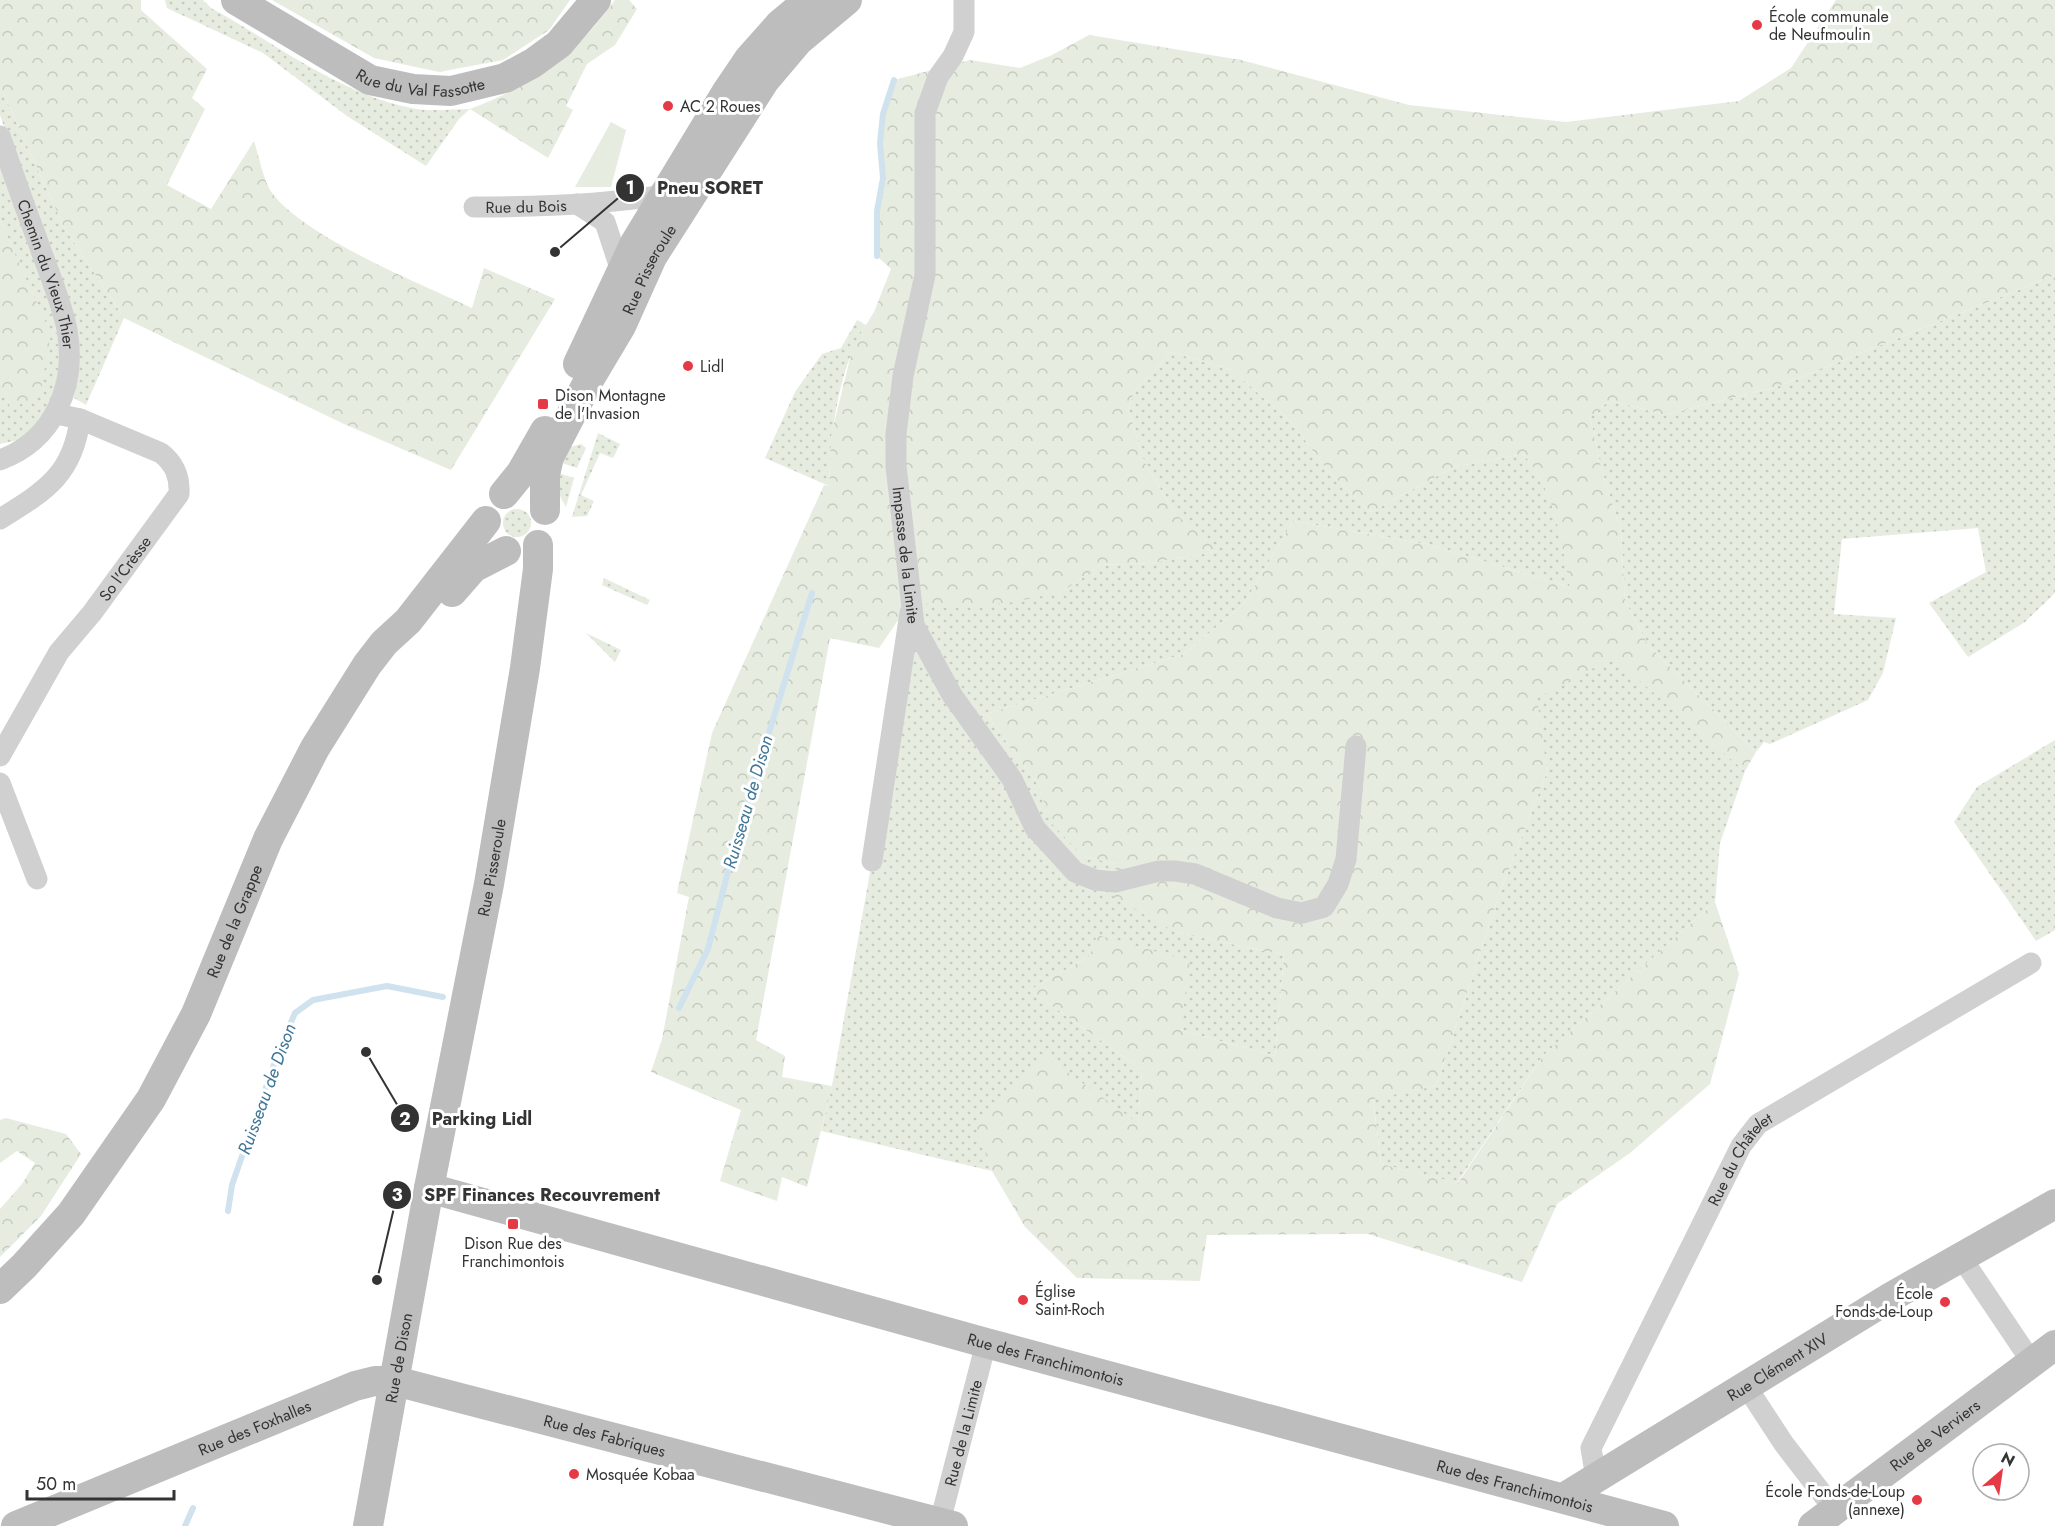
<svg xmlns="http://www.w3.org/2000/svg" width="2055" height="1526" viewBox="0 0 2055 1526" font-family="Jost,sans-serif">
<defs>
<pattern id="grass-dots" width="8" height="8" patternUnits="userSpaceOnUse" patternTransform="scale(1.5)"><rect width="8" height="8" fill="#e6ecdf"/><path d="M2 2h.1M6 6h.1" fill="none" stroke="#c6cbc0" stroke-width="1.8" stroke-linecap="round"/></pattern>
<pattern id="forest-crowns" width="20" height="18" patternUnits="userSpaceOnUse" patternTransform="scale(1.5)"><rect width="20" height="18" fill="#e6ecdf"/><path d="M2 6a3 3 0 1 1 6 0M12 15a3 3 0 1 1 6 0" fill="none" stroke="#c6cbc0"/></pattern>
</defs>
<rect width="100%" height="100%" fill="#fff"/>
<g fill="url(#grass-dots)">
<path d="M 165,0 L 203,0 L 211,8 C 275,43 338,93 411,108 C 429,112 451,109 470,109 L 459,119 L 426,166 L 347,116 L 263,53 L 167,8 Z"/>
<path d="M 0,86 L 64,227 L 124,318 L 86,405 L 74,398 L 76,336 L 0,115 Z"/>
<path d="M 0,157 L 52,307 L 61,357 L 52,405 L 23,439 L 0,444 L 0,382 L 11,408 L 50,334 L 0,221 Z"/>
<path d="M 2055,275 L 2055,593 L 2025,622 L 1968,657 L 1929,603 L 1986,572 L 1978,528 L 1842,539 L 1834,614 L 1896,618 L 1883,673 L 1868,700 L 1770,744 L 1764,742 L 1756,752 L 1648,645 L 1625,601 L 1621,532 L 1601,467 L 1590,417 L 1610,400 L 1665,415 L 1779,386 Z"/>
<path d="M 857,320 L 866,325 C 837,371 831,433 829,486 L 765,458 L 795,392 L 822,354 L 841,348 Z"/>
<path d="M 1171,352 L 1232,370 L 1293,424 L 1328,471 L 1371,512 L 1454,467 L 1523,454 C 1555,489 1562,542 1570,587 L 1426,544 L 1293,521 L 1244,604 L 1184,654 L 986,714 L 1039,786 L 1052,823 L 1083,856 L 1116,864 L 1175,932 L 1284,955 L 1275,1056 L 1180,1030 L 1090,956 L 1030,990 L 1142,1070 L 1138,1124 L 975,1122 L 992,1171 L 821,1131 L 832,1086 L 872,861 L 912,600 L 1062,592 L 1100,565 L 1152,563 L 1219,551 L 1175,514 L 1144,461 L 1128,409 L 1134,392 Z"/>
<path d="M 598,433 L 620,444 L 613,458 L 600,453 L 581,495 L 594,501 L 587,516 L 572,517 Z"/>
<path d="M 581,444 L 586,448 L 577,468 L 562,463 L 570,447 Z"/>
<path d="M 558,473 L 574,478 L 566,507 L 560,496 Z"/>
<circle cx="517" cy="523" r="14"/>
<path d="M 604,578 L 650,600 L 647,605 L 602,585 Z"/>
<path d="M 586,633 L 621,650 L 615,662 Z"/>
<path d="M 1613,657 L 1745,771 L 1720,843 L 1715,902 L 1543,1056 L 1457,1183 L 1381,1164 L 1373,1098 L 1436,1086 L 1500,892 L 1547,772 L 1536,698 Z"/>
<path d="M 2055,740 L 2055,930 L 2036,941 L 1954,822 L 1977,787 Z"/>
</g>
<g fill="url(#forest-crowns)">
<path d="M 0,0 L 141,0 L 141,10 L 207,69 L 192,98 L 205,109 L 167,185 L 211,209 L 254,141 C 259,156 263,180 272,193 C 306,238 419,283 472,308 L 484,268 L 555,299 L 451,470 L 344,424 L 124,318 L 64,227 L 0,86 Z"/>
<path d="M 272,0 L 570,0 L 549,30 L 503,60 L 439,72 L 374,58 Z"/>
<path d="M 615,0 L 629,0 L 637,9 L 615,45 L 587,64 L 566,106 L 573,110 L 548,158 L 470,109 C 539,82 570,60 615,0 Z"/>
<path d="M 1836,0 L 2055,0 L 2055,275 L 1779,386 L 1665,415 L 1610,400 L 1590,417 L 1601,467 L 1621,532 L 1625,601 L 1648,645 L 1756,752 L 1745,771 L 1613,658 L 1537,698 L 1547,772 L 1500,892 L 1436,1086 L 1373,1099 L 1381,1164 L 1458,1183 L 1543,1056 L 1715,902 L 1739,974 L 1710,1084 L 1630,1153 L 1557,1204 L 1522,1282 L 1368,1234 L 1207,1235 L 1200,1281 L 1077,1278 L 1025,1227 L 992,1171 L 974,1122 L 1045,1056 L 1138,1123 L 1142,1070 L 1030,990 L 1090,956 L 1097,935 L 1190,961 L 1180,1030 L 1275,1056 L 1284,955 L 1175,932 L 1113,897 L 1116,864 L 1083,856 L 1051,823 L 1039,786 L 986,714 L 1184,654 L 1244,604 L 1293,521 L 1426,544 L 1570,587 C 1561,542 1555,489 1523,454 L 1454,467 L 1371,512 L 1328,471 L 1293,424 L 1232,370 L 1171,352 L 1134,392 L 1128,409 L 1144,461 L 1175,514 L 1220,551 L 1152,563 L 1100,565 L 1062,592 L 1008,603 L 943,608 L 912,600 L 879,648 L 830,638 L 756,1040 L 785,1056 L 782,1077 L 832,1086 L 807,1187 L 782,1177 L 777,1201 L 720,1181 L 741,1110 L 651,1072 L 662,1039 L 689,897 L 677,893 L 712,733 L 824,485 L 829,486 L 831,436 L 853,346 L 874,312 L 891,269 L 877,256 L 877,211 L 883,178 L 880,143 L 883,114 L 894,80 L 970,60 L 1020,68 L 1052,55 L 1089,35 L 1241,60 L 1409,105 L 1566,122 L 1739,101 L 1791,68 Z"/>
<path d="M 0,221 L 51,334 L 40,395 L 11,409 L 0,382 Z"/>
<path d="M 6,1118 L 66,1134 L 81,1154 L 41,1216 L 0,1257 L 0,1209 L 22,1184 L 35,1163 L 17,1151 L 0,1163 L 0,1120 Z"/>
</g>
<path fill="#e6ecdf" d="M 611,122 L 626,130 L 611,187 L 575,187 Z"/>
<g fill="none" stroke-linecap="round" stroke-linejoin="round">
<g stroke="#cfe2ee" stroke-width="6">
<path d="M 877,256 L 877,211 L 883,178 L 880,143 L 883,114 L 894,80"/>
<path d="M 679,1008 L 708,949 L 738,833 L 812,593"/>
<path d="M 228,1211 L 232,1185 L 279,1050 L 295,1013 L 313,1000 L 387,986 L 443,997"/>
<path d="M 185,1526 L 193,1508"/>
</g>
<g stroke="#d0d0d0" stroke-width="21">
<path id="s1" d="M 964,0 L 964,32 L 953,56 L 938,77 L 925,113 L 925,275 L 903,376 L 896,434 L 896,466 L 914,625 L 952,695 L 1012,779 L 1035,828 L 1075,872 L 1095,880 L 1115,882 L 1159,871 L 1175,871 L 1195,874 L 1277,908 L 1302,913 L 1324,907 L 1338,884 L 1346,859 L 1356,746"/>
<path id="s2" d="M 0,136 C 12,170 24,205 37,239 C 47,269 61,299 67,330 C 77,386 54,440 0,460"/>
<path d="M 577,204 L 605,222 L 621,271"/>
<path id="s3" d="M 474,207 C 538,207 601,205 663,195"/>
<path d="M 0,519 C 45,491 73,475 80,419"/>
<path id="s4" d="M 0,756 L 59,652 L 92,613 L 179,494 C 180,477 175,464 161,453 L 80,419 L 57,414"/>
<path d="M 0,783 L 37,879"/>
<path d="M 872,861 L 910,613"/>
<path d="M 1961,1257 L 2031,1361"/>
<path d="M 1746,1386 L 1784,1444 L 1834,1509"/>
<path id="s5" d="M 1596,1478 L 1591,1448 L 1741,1146 L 1758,1124 L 2031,963"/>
<path id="s6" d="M 940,1522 L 986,1343"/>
</g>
<g stroke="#bdbdbd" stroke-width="30">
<path id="s7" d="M 236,0 L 370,80 L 413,89 L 451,91 L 505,78 L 533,63 L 559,44 L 596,0"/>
<path d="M 578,364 L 635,243 L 726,93 L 749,59 L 780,24 L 809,0"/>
<path d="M 504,494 L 521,473 L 545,431"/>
<path id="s8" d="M 545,510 L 545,475 L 549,457 L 590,378 L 621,326 L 652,257 L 765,80 L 798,41 L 847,0"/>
<path d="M 452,592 L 473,568 L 506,551"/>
<path id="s9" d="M 429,1188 L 986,1343 L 1664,1526"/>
<path id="s10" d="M 0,1289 L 24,1266 L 71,1214 L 151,1099 L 196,1014 L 268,839 L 315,748 L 367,665 L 384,643 L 408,621 L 486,521"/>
<path id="s11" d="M 1565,1497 L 1891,1297 L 2055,1204"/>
<path id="s12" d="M 16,1526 L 355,1386 L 375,1381 L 395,1381 L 953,1526"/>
<path id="s13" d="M 368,1526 L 429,1188 L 489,884 L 525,668 L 538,569 L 538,545"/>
<path id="s14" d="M 1813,1526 L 2055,1345"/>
</g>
</g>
<g fill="#e63946" stroke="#fff" stroke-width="2">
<circle cx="1757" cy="25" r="6"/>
<circle cx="668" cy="106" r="6"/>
<circle cx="688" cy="366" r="6"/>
<rect x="537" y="398" width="12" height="12" rx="3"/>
<rect x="507" y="1218" width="12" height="12" rx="3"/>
<circle cx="1023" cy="1300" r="6"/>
<circle cx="1945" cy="1302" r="6"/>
<circle cx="574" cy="1474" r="6"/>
<circle cx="1917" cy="1500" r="6"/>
</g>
<g text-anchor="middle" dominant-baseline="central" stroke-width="6" stroke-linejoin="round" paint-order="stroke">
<g font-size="16" fill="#333" stroke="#fff" text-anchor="start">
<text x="1769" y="16">École communale<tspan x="1769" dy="18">de Neufmoulin</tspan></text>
<text x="680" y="106">AC 2 Roues</text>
<text x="700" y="366">Lidl</text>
<text x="555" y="395">Dison Montagne<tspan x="555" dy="18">de l'Invasion</tspan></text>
<text x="513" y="1243" text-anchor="middle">Dison Rue des<tspan x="513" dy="18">Franchimontois</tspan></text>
<text x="1035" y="1291">Église<tspan x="1035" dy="18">Saint-Roch</tspan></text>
<text x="1933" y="1293" text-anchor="end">École<tspan x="1933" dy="18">Fonds-de-Loup</tspan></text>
<text x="586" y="1474">Mosquée Kobaa</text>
<text x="1905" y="1491" text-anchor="end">École Fonds-de-Loup<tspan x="1905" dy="18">(annexe)</tspan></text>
</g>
<g font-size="16" fill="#333" stroke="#fff">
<text stroke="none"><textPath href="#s7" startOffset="207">Rue du Val Fassotte</textPath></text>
<text stroke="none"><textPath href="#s3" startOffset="52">Rue du Bois</textPath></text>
<text stroke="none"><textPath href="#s8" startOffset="266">Rue Pisseroule</textPath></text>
<text stroke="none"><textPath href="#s2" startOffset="146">Chemin du Vieux Thier</textPath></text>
<text stroke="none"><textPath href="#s1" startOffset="568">Impasse de la Limite</textPath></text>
<text stroke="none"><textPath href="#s4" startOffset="226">So l'Crèsse</textPath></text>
<text stroke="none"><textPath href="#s13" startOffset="670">Rue Pisseroule</textPath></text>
<text stroke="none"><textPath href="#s10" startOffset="440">Rue de la Grappe</textPath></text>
<text stroke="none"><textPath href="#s5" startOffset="356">Rue du Châtelet</textPath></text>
<text stroke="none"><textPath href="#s13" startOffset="171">Rue de Dison</textPath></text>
<text stroke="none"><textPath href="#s9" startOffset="640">Rue des Franchimontois</textPath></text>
<text stroke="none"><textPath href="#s11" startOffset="249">Rue Clément XIV</textPath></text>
<text stroke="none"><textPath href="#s12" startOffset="258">Rue des Foxhalles</textPath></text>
<text stroke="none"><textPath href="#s6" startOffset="92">Rue de la Limite</textPath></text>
<text stroke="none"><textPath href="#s14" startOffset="152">Rue de Verviers</textPath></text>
<text stroke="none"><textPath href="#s12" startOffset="624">Rue des Fabriques</textPath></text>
<text stroke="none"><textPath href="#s9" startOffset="1126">Rue des Franchimontois</textPath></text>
</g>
<g font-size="18" font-style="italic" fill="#3f7597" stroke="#fff">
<text transform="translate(748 802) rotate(-74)">Ruisseau de Dison</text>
<text transform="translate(267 1089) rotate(-70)">Ruisseau de Dison</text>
</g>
</g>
<path fill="none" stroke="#333" stroke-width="2" d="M555 252L630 188M366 1052L405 1118M377 1280L397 1195"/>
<g fill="#333" stroke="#fff" stroke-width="2">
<circle cx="555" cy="252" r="6"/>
<circle cx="366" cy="1052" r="6"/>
<circle cx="377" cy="1280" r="6"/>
<circle cx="630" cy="188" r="15"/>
<circle cx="405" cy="1118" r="15"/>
<circle cx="397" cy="1195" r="15"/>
</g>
<g font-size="18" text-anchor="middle" font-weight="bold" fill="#fff">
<text x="630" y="194">1</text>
<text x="405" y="1125">2</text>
<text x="397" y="1201">3</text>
</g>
<g font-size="18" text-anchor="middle" font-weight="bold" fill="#333" stroke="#fff" stroke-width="6" stroke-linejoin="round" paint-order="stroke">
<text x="710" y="194">Pneu SORET</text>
<text x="482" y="1125">Parking Lidl</text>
<text x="542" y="1201">SPF Finances Recouvrement</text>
</g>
<g transform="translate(2001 1472) rotate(29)"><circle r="28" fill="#ffffff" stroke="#adadad" stroke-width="1.5"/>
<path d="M0-4.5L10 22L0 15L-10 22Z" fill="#e63946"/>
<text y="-9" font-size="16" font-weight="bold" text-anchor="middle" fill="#333333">N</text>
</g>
<path d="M27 1490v9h147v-9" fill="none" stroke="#333333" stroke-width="3"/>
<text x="36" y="1490" font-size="18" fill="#333333" stroke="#ffffff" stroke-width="4.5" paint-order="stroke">50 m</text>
</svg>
